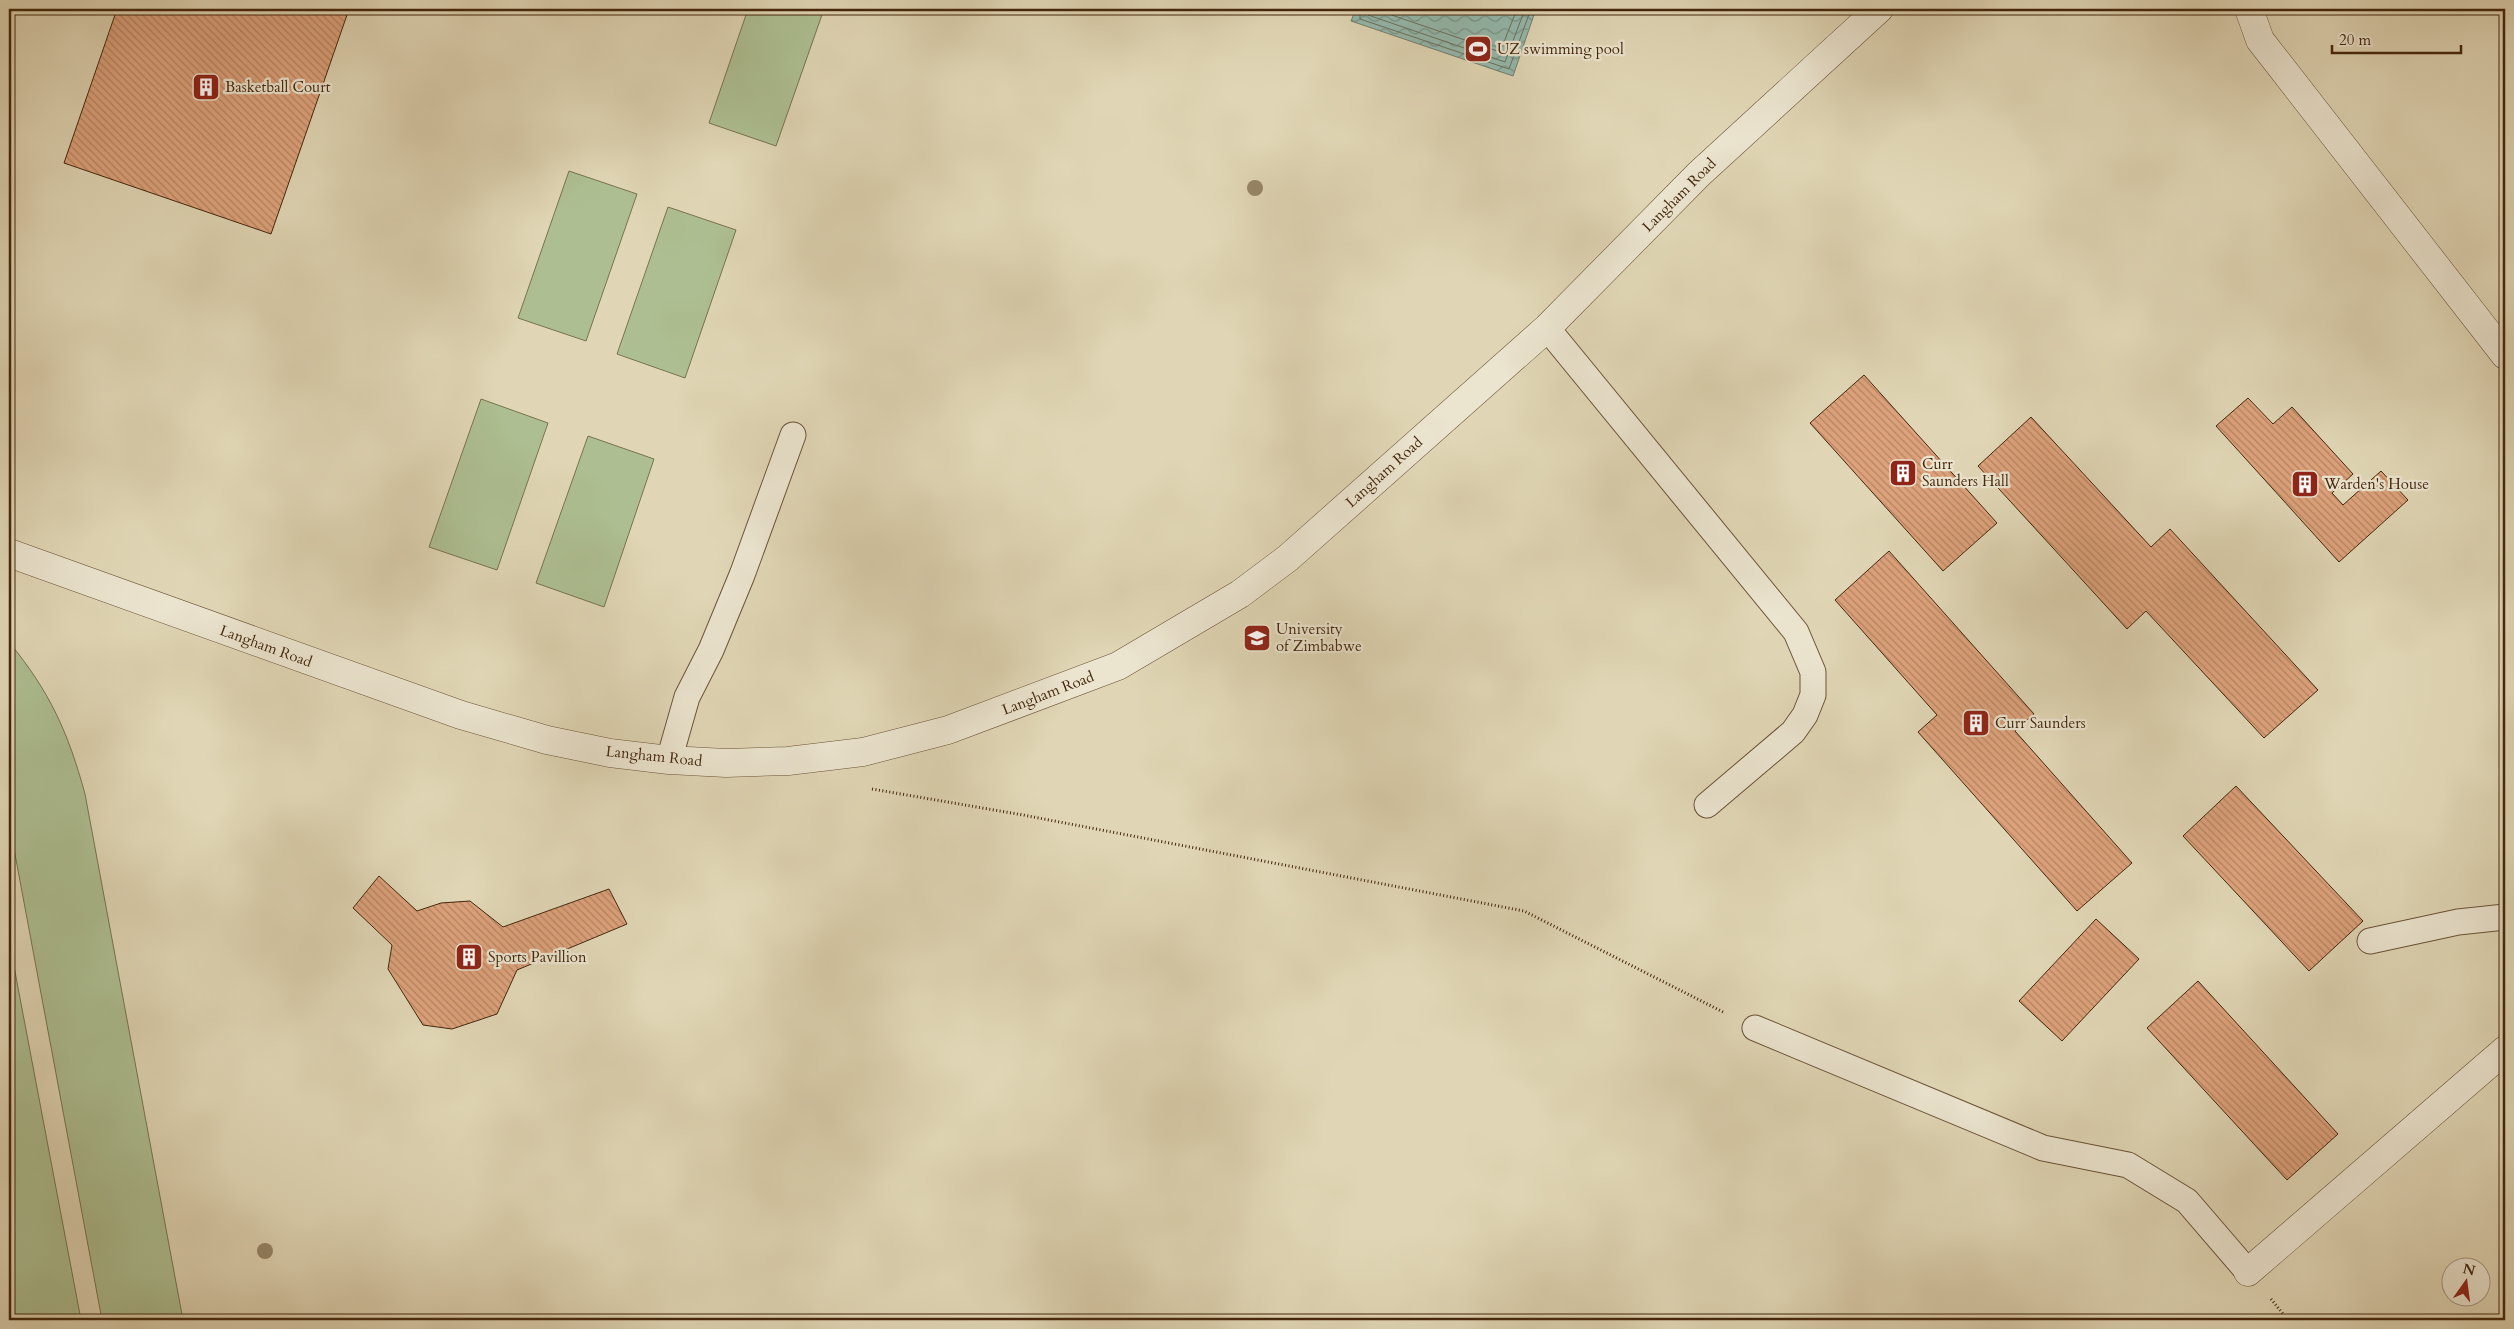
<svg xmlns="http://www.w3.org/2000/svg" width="2514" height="1329" viewBox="0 0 2514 1329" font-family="Cardo,serif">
<defs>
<pattern id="water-waves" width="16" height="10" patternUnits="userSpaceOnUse" patternTransform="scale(1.25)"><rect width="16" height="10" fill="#94b9ad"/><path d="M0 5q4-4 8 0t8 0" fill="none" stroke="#7a968b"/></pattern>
<pattern id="building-back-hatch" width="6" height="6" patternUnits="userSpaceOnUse" patternTransform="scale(1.25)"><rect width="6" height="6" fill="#dda27b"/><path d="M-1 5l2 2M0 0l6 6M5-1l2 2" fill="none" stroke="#b58463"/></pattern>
</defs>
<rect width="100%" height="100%" fill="#e0d6b5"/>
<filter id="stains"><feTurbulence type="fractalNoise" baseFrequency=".004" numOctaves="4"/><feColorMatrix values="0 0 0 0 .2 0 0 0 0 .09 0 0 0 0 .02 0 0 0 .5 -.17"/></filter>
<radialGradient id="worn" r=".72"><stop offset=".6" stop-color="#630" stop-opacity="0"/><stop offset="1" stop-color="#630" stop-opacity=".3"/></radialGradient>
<g fill="#adbf92" stroke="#78734f">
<path d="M 748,9 L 824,9 L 776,146 L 709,123 Z"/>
<path d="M 569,171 L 637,194 L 586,341 L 518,318 Z"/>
<path d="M 668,207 L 736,230 L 685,378 L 617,354 Z"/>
<path d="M 481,399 L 548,423 L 497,570 L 429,547 Z"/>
<path d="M 588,436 L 654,459 L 604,607 L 536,583 Z"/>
<path d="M 9,642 C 50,692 68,732 85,794 L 183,1320 L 102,1320 L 9,822 Z"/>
<path d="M 9,940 L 81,1320 L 9,1320 Z"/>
</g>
<path fill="url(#water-waves)" stroke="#747f6d" d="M 1356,9 L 1536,9 L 1513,76 L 1351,21 Z"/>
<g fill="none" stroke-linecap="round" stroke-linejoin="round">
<g stroke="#6c705c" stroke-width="1">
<path d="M 1360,9 L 1360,19 L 1509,69 L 1531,9"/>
<path d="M 1366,9 L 1368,15 L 1505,62 L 1525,9"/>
<path d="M 1374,9 L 1500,52 L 1517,9"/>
</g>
</g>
<g fill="url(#building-back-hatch)" stroke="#44270c">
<path d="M 117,9 L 338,9 L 348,12 L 271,234 L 64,163 Z"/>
<path d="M 1864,375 L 1997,523 L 1943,571 L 1810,423 Z"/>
<path d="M 2248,398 L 2273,424 L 2292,407 L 2353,474 L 2332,493 L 2343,505 L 2381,471 L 2408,500 L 2339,562 L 2216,426 Z"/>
<path d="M 2031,417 L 2151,547 L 2170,529 L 2318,690 L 2264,738 L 2146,611 L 2127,629 L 1978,466 Z"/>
<path d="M 1889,551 L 2034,714 L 2015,731 L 2132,863 L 2077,911 L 1918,732 L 1937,715 L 1835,600 Z"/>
<path d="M 2236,786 L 2363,921 L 2309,971 L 2183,836 Z"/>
<path d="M 379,876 L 417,911 L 441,903 L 470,901 L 503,927 L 609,889 L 627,924 L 517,970 L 497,1014 L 452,1029 L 423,1025 L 388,969 L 392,945 L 353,908 Z"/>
<path d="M 2096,919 L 2139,959 L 2062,1041 L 2019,1001 Z"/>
<path d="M 2198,981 L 2338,1134 L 2287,1180 L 2147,1028 Z"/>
</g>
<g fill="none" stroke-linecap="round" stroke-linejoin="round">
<g stroke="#6b5336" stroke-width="27">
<g id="service">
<path d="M 1547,328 L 1796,632 L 1813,672 L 1813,695 L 1805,715 L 1793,732 L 1707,805"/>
<path d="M 669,760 L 687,697 L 711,650 L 742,575 L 793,435"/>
<path d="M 2370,941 L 2458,922 L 2505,917"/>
<path d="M 1755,1028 L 2043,1148 L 2128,1165 L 2187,1201 L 2248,1272"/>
</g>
</g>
<g stroke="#6b5336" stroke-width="29">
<g id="minor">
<path d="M 2249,9 L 2260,40 L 2505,355"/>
<path d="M 9,553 L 461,715 L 547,740 L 610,753 L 669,760 L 726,763 L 788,761 L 863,752 L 948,730 L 1118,666 L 1240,594 L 1288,558 L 1547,328 L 1699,174 L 1879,9"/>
<path d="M 2248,1272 L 2505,1050"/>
</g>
</g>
<g stroke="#44270c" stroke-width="3" stroke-dasharray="1 2.5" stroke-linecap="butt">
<path d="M 872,789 L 1023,815 L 1524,911 L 1725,1013"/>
<path d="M 2271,1299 L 2288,1320"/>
</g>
<use href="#service" stroke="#ebe4cf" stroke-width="25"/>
<use href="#minor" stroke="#ebe4cf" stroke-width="28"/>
</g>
<g fill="#968667">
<circle cx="1255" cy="188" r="8"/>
<circle cx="265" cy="1251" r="8"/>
</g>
<defs>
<g id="stadium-square" transform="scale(1.4375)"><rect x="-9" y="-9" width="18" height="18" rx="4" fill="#8f2418" stroke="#ebe4cf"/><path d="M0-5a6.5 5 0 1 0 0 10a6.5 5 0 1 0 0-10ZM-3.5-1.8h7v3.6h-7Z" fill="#fff"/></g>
<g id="building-square" transform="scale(1.4375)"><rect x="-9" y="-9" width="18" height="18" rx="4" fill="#8f2418" stroke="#ebe4cf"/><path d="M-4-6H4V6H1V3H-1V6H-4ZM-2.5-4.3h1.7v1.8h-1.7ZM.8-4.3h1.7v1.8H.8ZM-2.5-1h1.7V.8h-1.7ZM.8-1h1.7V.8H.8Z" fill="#fff"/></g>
<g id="university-square" transform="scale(1.4375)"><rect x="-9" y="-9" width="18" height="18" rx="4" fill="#8f2418" stroke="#ebe4cf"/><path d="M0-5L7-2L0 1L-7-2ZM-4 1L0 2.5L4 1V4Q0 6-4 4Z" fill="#fff"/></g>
</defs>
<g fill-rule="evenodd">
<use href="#stadium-square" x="1478" y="49"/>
<use href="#building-square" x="206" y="87"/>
<use href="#building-square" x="1903" y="473"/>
<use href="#building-square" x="2305" y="484"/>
<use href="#university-square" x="1257" y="638"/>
<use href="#building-square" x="1976" y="723"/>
<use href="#building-square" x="469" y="957"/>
</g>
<g text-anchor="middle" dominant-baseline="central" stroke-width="4.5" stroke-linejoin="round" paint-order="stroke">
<g font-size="15" fill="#44270c" stroke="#ebe4cf" text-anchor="start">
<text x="1497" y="49">UZ swimming pool</text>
<text x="225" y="87">Basketball Court</text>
<text x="1922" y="464">Curr<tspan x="1922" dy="17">Saunders Hall</tspan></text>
<text x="2324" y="484">Warden's House</text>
<text x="1276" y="629">University<tspan x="1276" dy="17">of Zimbabwe</tspan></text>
<text x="1995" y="723">Curr Saunders</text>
<text x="488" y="957">Sports Pavillion</text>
</g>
<g font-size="15" fill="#44270c" stroke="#ebe4cf">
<text transform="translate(1679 195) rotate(-45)">Langham Road</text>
<text transform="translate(1384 472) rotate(-42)">Langham Road</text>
<text transform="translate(266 646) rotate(20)">Langham Road</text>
<text transform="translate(1048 693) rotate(-21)">Langham Road</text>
<text transform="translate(654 756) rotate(6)">Langham Road</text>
</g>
</g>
<rect width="2514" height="1329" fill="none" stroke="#e0d6b5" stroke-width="30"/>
<rect x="10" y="10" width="2494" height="1309" fill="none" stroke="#44270c" stroke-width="2.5"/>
<rect x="15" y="15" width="2484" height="1299" fill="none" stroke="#44270c"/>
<g transform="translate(2466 1282) rotate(14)"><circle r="24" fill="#ebe4cf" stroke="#a89881"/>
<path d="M0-4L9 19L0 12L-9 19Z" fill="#8f2418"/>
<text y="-8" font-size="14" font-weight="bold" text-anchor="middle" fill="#44270c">N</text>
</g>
<path d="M2332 45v8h129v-8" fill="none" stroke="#44270c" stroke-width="2.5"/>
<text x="2339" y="45" font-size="15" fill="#44270c" stroke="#ebe4cf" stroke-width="4" paint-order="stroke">20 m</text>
<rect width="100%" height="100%" filter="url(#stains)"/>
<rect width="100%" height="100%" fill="url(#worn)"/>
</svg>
